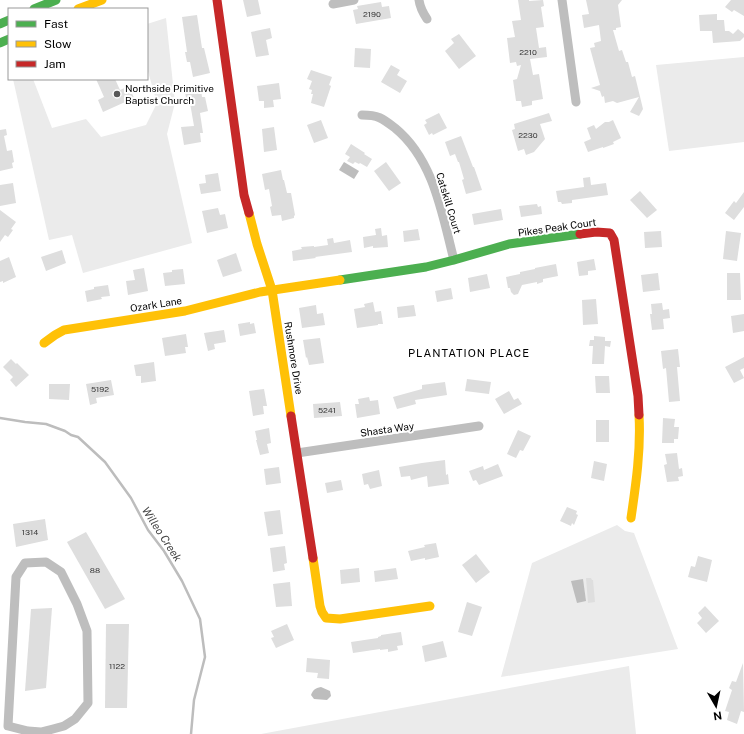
<svg xmlns="http://www.w3.org/2000/svg" width="744" height="734" viewBox="0 0 744 734" font-family="'Public Sans',sans-serif">
<rect width="100%" height="100%" fill="#fff"/>
<g fill="#ebebeb">
<path d="M 166,18 L 175,103 L 167,134 L 192,243 L 83,273 L 72,235 L 49,240 L 13,79 L 33,79 L 52,128 L 86,119 L 101,137 L 146,125 L 157,103 L 147,68 L 147,24 Z"/>
<path d="M 744,57 L 744,142 L 669,151 L 656,65 Z"/>
<path d="M 617,525 L 625,531 L 634,533 L 678,649 L 501,677 L 532,563 Z"/>
<path d="M 629,666 L 636,734 L 261,734 Z"/>
</g>
<g fill="#bdbdbd">
<path d="M 344,162 L 359,171 L 354,179 L 339,170 Z"/>
<path d="M 583,579 L 586,601 L 577,603 L 571,581 Z"/>
<path d="M 321,687 L 330,691 L 331,696 L 327,700 L 314,699 L 311,695 C 313,690 315,688 321,687 Z"/>
</g>
<g fill="none" stroke-linecap="round" stroke-linejoin="round">
<path stroke="#bdbdbd" stroke-width="2.5" d="M 0,418 L 25,422 L 46,424 L 65,431 L 71,435 L 78,437 L 105,462 L 131,498 L 148,530 L 164,551 L 182,581 L 200,619 L 205,657 L 194,700 L 191,734"/>
</g>
<g fill="#dedede">
<path d="M 243,0 L 258,0 L 261,14 L 247,17 Z"/>
<path d="M 518,0 L 529,0 L 529,1 L 543,0 L 544,6 L 541,7 L 544,27 L 536,28 L 539,48 L 546,47 L 547,57 L 530,59 L 533,75 L 539,74 L 543,99 L 532,101 L 532,105 L 522,107 L 521,101 L 516,101 L 513,80 L 517,79 L 521,65 L 517,66 L 516,62 L 510,63 L 507,38 L 515,37 L 512,21 L 521,20 Z"/>
<path d="M 586,0 L 622,0 L 618,5 L 621,27 L 616,28 L 616,30 L 613,30 L 619,51 L 622,50 L 626,62 L 628,62 L 632,77 L 635,76 L 643,109 L 639,116 L 630,112 L 639,97 L 617,103 L 613,101 L 605,103 L 604,96 L 602,97 L 600,91 L 591,88 L 600,85 L 590,48 L 595,47 L 594,43 L 601,41 L 599,25 L 584,28 L 582,15 L 589,14 Z"/>
<path d="M 731,0 L 744,0 L 744,16 L 734,10 L 732,12 L 725,7 Z"/>
<path d="M 381,2 L 382,7 L 389,6 L 391,18 L 356,24 L 353,10 L 358,9 L 357,6 Z"/>
<path d="M 717,14 L 717,20 L 724,20 L 725,31 L 729,31 L 733,34 L 738,29 L 744,34 L 744,37 L 740,41 L 713,43 L 712,31 L 700,31 L 699,15 Z"/>
<path d="M 197,15 L 202,48 L 204,48 L 210,73 L 193,77 L 190,62 L 187,62 L 185,52 L 187,52 L 182,17 Z"/>
<path d="M 270,28 L 272,38 L 266,40 L 269,55 L 256,57 L 251,32 Z"/>
<path d="M 459,34 L 476,56 L 459,69 L 445,51 L 454,43 L 451,39 Z"/>
<path d="M 355,48 L 371,49 L 370,68 L 354,67 Z"/>
<path d="M 391,65 L 400,70 L 397,75 L 407,81 L 400,93 L 381,82 Z"/>
<path d="M 311,70 L 332,77 L 329,85 L 331,86 L 324,107 L 311,103 L 313,94 L 311,94 L 312,90 L 309,89 L 312,81 L 307,79 Z"/>
<path d="M 96,79 L 115,79 L 120,90 L 129,86 L 134,98 L 103,112 L 98,100 L 104,97 Z"/>
<path d="M 279,83 L 281,99 L 273,100 L 274,107 L 264,108 L 264,101 L 259,101 L 257,86 Z"/>
<path d="M 201,89 L 202,97 L 205,97 L 208,111 L 200,113 L 203,133 L 200,133 L 201,142 L 184,145 L 181,127 L 194,126 L 190,103 L 187,103 L 185,92 Z"/>
<path d="M 439,113 L 447,128 L 433,135 L 432,133 L 429,135 L 424,125 L 427,123 L 425,120 Z"/>
<path d="M 549,113 L 552,121 L 540,124 L 545,139 L 534,152 L 526,155 L 524,149 L 518,151 L 512,130 L 515,129 L 514,124 Z"/>
<path d="M 321,120 L 328,138 L 314,143 L 307,125 Z"/>
<path d="M 613,120 L 621,138 L 613,142 L 614,144 L 603,148 L 603,147 L 588,152 L 584,142 L 591,139 L 587,128 L 594,125 L 596,129 L 605,122 L 609,122 Z"/>
<path d="M 274,127 L 277,150 L 264,152 L 262,129 Z"/>
<path d="M 6,129 L 7,135 L 4,136 L 7,151 L 12,150 L 14,162 L 12,163 L 13,168 L 0,171 L 0,130 Z"/>
<path d="M 461,136 L 473,167 L 474,167 L 482,190 L 466,194 L 462,180 L 464,179 L 459,162 L 458,162 L 455,154 L 450,156 L 445,142 Z"/>
<path d="M 351,144 L 365,153 L 364,154 L 372,159 L 367,167 L 360,163 L 359,164 L 355,162 L 353,164 L 347,161 L 350,157 L 345,154 Z"/>
<path d="M 386,162 L 401,183 L 389,191 L 374,171 Z"/>
<path d="M 281,170 L 283,180 L 284,180 L 287,193 L 291,193 L 295,215 L 294,216 L 294,218 L 282,221 L 281,215 L 272,216 L 270,207 L 272,206 L 269,189 L 265,190 L 262,174 Z"/>
<path d="M 218,173 L 221,191 L 201,194 L 199,184 L 206,183 L 205,175 Z"/>
<path d="M 590,177 L 591,185 L 606,183 L 608,195 L 572,200 L 572,203 L 562,204 L 561,202 L 558,202 L 556,191 L 584,187 L 583,178 Z"/>
<path d="M 13,183 L 16,203 L 0,206 L 0,185 Z"/>
<path d="M 640,191 L 657,210 L 647,218 L 630,200 Z"/>
<path d="M 744,192 L 744,207 L 734,220 L 725,213 L 734,201 L 736,203 Z"/>
<path d="M 537,204 L 538,207 L 541,206 L 542,214 L 521,217 L 519,206 Z"/>
<path d="M 218,208 L 220,215 L 225,214 L 228,228 L 207,233 L 202,211 Z"/>
<path d="M 501,209 L 503,220 L 474,225 L 472,214 Z"/>
<path d="M 0,210 L 16,222 L 11,229 L 13,230 L 8,237 L 5,235 L 0,242 Z"/>
<path d="M 381,228 L 382,236 L 387,235 L 388,247 L 373,248 L 373,246 L 364,248 L 363,237 L 376,235 L 375,229 Z"/>
<path d="M 418,229 L 420,240 L 404,242 L 403,231 Z"/>
<path d="M 661,231 L 662,247 L 645,248 L 644,232 Z"/>
<path d="M 726,231 L 741,233 L 737,261 L 723,259 Z"/>
<path d="M 333,238 L 334,243 L 350,240 L 352,252 L 315,257 L 316,258 L 293,261 L 292,251 L 302,249 L 301,247 L 314,246 L 314,247 L 328,245 L 327,239 Z"/>
<path d="M 62,250 L 66,263 L 46,271 L 41,257 Z"/>
<path d="M 236,253 L 242,271 L 223,277 L 217,260 Z"/>
<path d="M 9,257 L 16,277 L 3,283 L 3,281 L 0,282 L 0,261 Z"/>
<path d="M 594,259 L 596,270 L 588,271 L 588,275 L 579,276 L 577,262 Z"/>
<path d="M 556,264 L 558,276 L 543,279 L 543,282 L 537,284 L 537,282 L 522,285 L 518,294 L 514,295 L 511,292 L 510,288 L 508,288 L 506,277 L 520,274 L 520,272 L 535,269 L 535,268 Z"/>
<path d="M 144,268 L 148,291 L 128,295 L 126,281 L 135,280 L 133,270 Z"/>
<path d="M 183,269 L 185,284 L 165,286 L 163,273 L 172,272 L 172,270 Z"/>
<path d="M 658,273 L 660,290 L 643,292 L 641,275 Z"/>
<path d="M 727,273 L 740,273 L 741,300 L 727,300 Z"/>
<path d="M 487,274 L 490,288 L 470,292 L 468,278 Z"/>
<path d="M 108,285 L 110,296 L 101,297 L 102,299 L 87,302 L 85,291 L 94,289 L 94,287 Z"/>
<path d="M 451,288 L 453,299 L 437,302 L 435,291 Z"/>
<path d="M 596,299 L 598,324 L 583,325 L 582,300 Z"/>
<path d="M 373,302 L 375,312 L 381,311 L 383,324 L 378,324 L 378,325 L 357,328 L 354,309 L 365,307 L 364,304 Z"/>
<path d="M 662,303 L 663,310 L 669,309 L 670,318 L 663,319 L 664,329 L 652,330 L 650,314 L 652,314 L 651,304 Z"/>
<path d="M 316,305 L 317,314 L 323,313 L 325,325 L 302,328 L 299,308 Z"/>
<path d="M 414,305 L 416,316 L 398,318 L 397,307 Z"/>
<path d="M 744,314 L 744,331 L 733,333 L 731,316 Z"/>
<path d="M 250,322 L 250,324 L 254,323 L 256,333 L 240,336 L 238,324 Z"/>
<path d="M 224,330 L 226,342 L 214,344 L 215,349 L 208,351 L 204,333 Z"/>
<path d="M 186,334 L 188,347 L 185,347 L 186,353 L 165,356 L 162,338 Z"/>
<path d="M 594,336 L 605,337 L 605,341 L 611,341 L 610,347 L 605,346 L 604,364 L 592,364 L 593,346 L 589,346 L 590,340 L 594,340 Z"/>
<path d="M 320,338 L 324,363 L 309,365 L 307,357 L 306,358 L 303,340 Z"/>
<path d="M 678,349 L 680,367 L 677,367 L 680,401 L 669,402 L 666,368 L 663,369 L 661,351 Z"/>
<path d="M 744,357 L 744,368 L 740,370 L 744,378 L 734,383 L 725,367 Z"/>
<path d="M 11,359 L 16,364 L 17,363 L 29,375 L 16,387 L 10,380 L 13,377 L 3,367 Z"/>
<path d="M 154,362 L 156,381 L 141,383 L 141,376 L 136,376 L 134,365 Z"/>
<path d="M 595,376 L 609,376 L 610,393 L 596,393 Z"/>
<path d="M 467,379 L 491,382 L 489,394 L 465,391 Z"/>
<path d="M 111,380 L 114,395 L 96,398 L 97,403 L 90,405 L 86,384 Z"/>
<path d="M 445,382 L 447,395 L 415,400 L 416,404 L 397,409 L 393,397 L 422,389 L 422,385 Z"/>
<path d="M 49,384 L 70,384 L 69,400 L 49,399 Z"/>
<path d="M 264,389 L 267,406 L 263,406 L 264,414 L 253,416 L 249,391 Z"/>
<path d="M 509,391 L 514,400 L 518,398 L 522,404 L 504,414 L 495,399 Z"/>
<path d="M 369,397 L 370,401 L 378,400 L 380,414 L 357,418 L 355,404 L 359,404 L 358,399 Z"/>
<path d="M 340,402 L 342,416 L 314,418 L 313,404 Z"/>
<path d="M 663,418 L 675,419 L 674,427 L 679,427 L 678,439 L 674,439 L 674,443 L 662,443 Z"/>
<rect x="596" y="420" width="13" height="22"/>
<path d="M 269,428 L 271,443 L 267,444 L 269,453 L 260,455 L 256,440 L 257,440 L 255,431 Z"/>
<path d="M 518,430 L 531,436 L 523,451 L 520,450 L 516,458 L 507,454 Z"/>
<path d="M 677,453 L 679,469 L 682,468 L 683,476 L 678,477 L 679,481 L 667,482 L 664,465 L 667,464 L 665,454 Z"/>
<path d="M 445,460 L 446,475 L 448,474 L 449,484 L 428,487 L 427,476 L 411,480 L 410,476 L 401,477 L 399,467 L 422,463 Z"/>
<path d="M 594,461 L 607,464 L 604,481 L 591,478 Z"/>
<path d="M 498,464 L 503,476 L 479,485 L 476,480 L 473,481 L 469,471 L 483,466 L 484,470 Z"/>
<path d="M 279,467 L 281,483 L 266,485 L 264,469 Z"/>
<path d="M 379,470 L 382,486 L 370,489 L 368,484 L 364,485 L 362,474 Z"/>
<path d="M 341,480 L 343,490 L 327,493 L 325,483 Z"/>
<path d="M 567,507 L 577,511 L 576,514 L 578,515 L 574,525 L 572,523 L 571,526 L 560,521 Z"/>
<path d="M 280,510 L 283,534 L 268,536 L 264,512 Z"/>
<path d="M 45,519 L 48,540 L 16,547 L 13,524 Z"/>
<path d="M 86,532 L 125,599 L 105,609 L 67,542 Z"/>
<path d="M 436,543 L 439,557 L 425,560 L 425,558 L 411,561 L 408,551 L 425,547 L 424,545 Z"/>
<path d="M 285,546 L 287,563 L 284,564 L 285,570 L 273,572 L 270,548 Z"/>
<path d="M 476,554 L 490,572 L 476,583 L 462,565 Z"/>
<path d="M 698,556 L 712,560 L 707,582 L 688,577 L 691,566 L 695,567 Z"/>
<path d="M 359,568 L 360,582 L 341,584 L 340,570 Z"/>
<path d="M 396,568 L 398,579 L 375,582 L 374,571 Z"/>
<path d="M 586,578 L 591,578 L 592,580 L 593,580 L 595,602 L 588,603 Z"/>
<path d="M 290,582 L 292,606 L 276,607 L 273,584 Z"/>
<path d="M 467,602 L 482,607 L 472,636 L 458,632 Z"/>
<path d="M 705,606 L 719,621 L 706,633 L 697,623 L 702,618 L 698,613 Z"/>
<path d="M 52,608 L 46,688 L 25,691 L 31,609 Z"/>
<path d="M 106,624 L 129,624 L 127,708 L 105,708 Z"/>
<path d="M 287,624 L 294,640 L 276,648 L 271,638 L 274,637 L 271,631 Z"/>
<path d="M 401,632 L 403,645 L 397,646 L 398,650 L 388,652 L 388,649 L 380,650 L 380,649 L 353,653 L 351,642 L 378,638 L 378,637 L 381,636 L 381,635 Z"/>
<path d="M 443,641 L 447,657 L 425,662 L 422,646 Z"/>
<path d="M 307,658 L 330,660 L 329,679 L 317,678 L 318,673 L 306,672 Z"/>
<path d="M 743,663 L 744,712 L 741,711 L 737,724 L 727,720 L 729,712 L 725,711 L 732,690 L 729,688 L 732,681 L 736,682 Z"/>
</g>
<g fill="none" stroke-linecap="round" stroke-linejoin="round">
<g stroke="#bebebe" stroke-width="9">
<path d="M 419,0 C 420,8 423,13 427,19"/>
<path d="M 562,0 L 576,102"/>
<path d="M 333,4 L 354,0"/>
<path d="M 362,115 C 378,115 382,118 395,128 C 434,160 442,214 454,260"/>
<path d="M 297,453 L 479,426"/>
<path d="M 46,562 L 61,572 L 77,604 L 87,631 L 88,703 L 75,719 L 64,726 L 53,729 L 41,732 L 28,731 L 8,726 L 16,577 L 25,563 Z"/>
</g>
<g stroke="#4caf50" stroke-width="9">
<path d="M 34,9 L 56,0"/>
<path d="M 0,24 L 9,20"/>
<path d="M 0,43 L 9,39"/>
<path d="M 340,280 L 426,267 L 454,260 L 509,244 L 580,234"/>
</g>
<g stroke="#ffc107" stroke-width="9">
<path d="M 78,9 L 102,0"/>
<path d="M 249,213 L 257,244 L 272,290 L 291,416"/>
<path d="M 44,343 L 55,335 L 64,330 L 185,311 L 260,292 L 340,280"/>
<path d="M 631,518 C 636,484 641,449 639,415"/>
<path d="M 313,558 L 320,606 L 322,612 L 326,618 L 340,619 L 430,606"/>
</g>
<g stroke="#c62828" stroke-width="9">
<path d="M 217,0 L 244,195 L 249,213"/>
<path d="M 580,234 L 596,232 L 610,233 L 614,240 L 638,396 L 639,415"/>
<path d="M 291,416 L 313,558"/>
</g>
</g>
<circle fill="#595959" stroke="#fff" stroke-width="1.5" cx="117" cy="94" r="4"/>
<g text-anchor="middle" dominant-baseline="central" stroke-width="4" stroke-linejoin="round" paint-order="stroke">
<g font-size="8" fill="#383838">
<text x="372" y="14">2190</text>
<text x="528" y="52">2210</text>
<text x="528" y="135">2230</text>
<text x="100" y="389">5192</text>
<text x="327" y="410">5241</text>
<text x="30" y="532">1314</text>
<text x="95" y="570">88</text>
<text x="117" y="666">1122</text>
</g>
<g font-size="10" fill="#000" stroke="#fff" text-anchor="start">
<text x="125" y="88">Northside Primitive<tspan x="125" dy="12">Baptist Church</tspan></text>
</g>
<g font-size="10" fill="#000" stroke="#fff">
<text transform="translate(449 203) rotate(73)">Catskill Court</text>
<text transform="translate(557 227) rotate(-8)">Pikes Peak Court</text>
<text transform="translate(156 304) rotate(-9)">Ozark Lane</text>
<text transform="translate(294 358) rotate(81)">Rushmore Drive</text>
<text transform="translate(387 429) rotate(-8)">Shasta Way</text>
</g>
<g font-size="11" letter-spacing="1" fill="#000" stroke="#fff">
<text x="469" y="353">PLANTATION PLACE</text>
</g>
<g font-size="11" font-style="italic" fill="#424242" stroke="#fff">
<text transform="translate(162 534) rotate(57)">Willeo Creek</text>
</g>
</g>
<rect x="8" y="8" width="140" height="72" fill="#ffffff" stroke="#999999"/>
<rect x="16" y="21" width="20" height="6" fill="#4caf50" stroke="#999999"/>
<text x="44" y="28" font-size="12" fill="#000000">Fast</text>
<rect x="16" y="41" width="20" height="6" fill="#ffc107" stroke="#999999"/>
<text x="44" y="48" font-size="12" fill="#000000">Slow</text>
<rect x="16" y="61" width="20" height="6" fill="#c62828" stroke="#999999"/>
<text x="44" y="68" font-size="12" fill="#000000">Jam</text>
<g transform="translate(716 706) rotate(171)" stroke="#ffffff" stroke-width="3" paint-order="stroke">
<path d="M0-3L7 15L0 10L-7 15Z" fill="#000000"/>
<text y="-6" font-size="11" font-weight="bold" text-anchor="middle" fill="#000000">N</text>
</g>
</svg>
